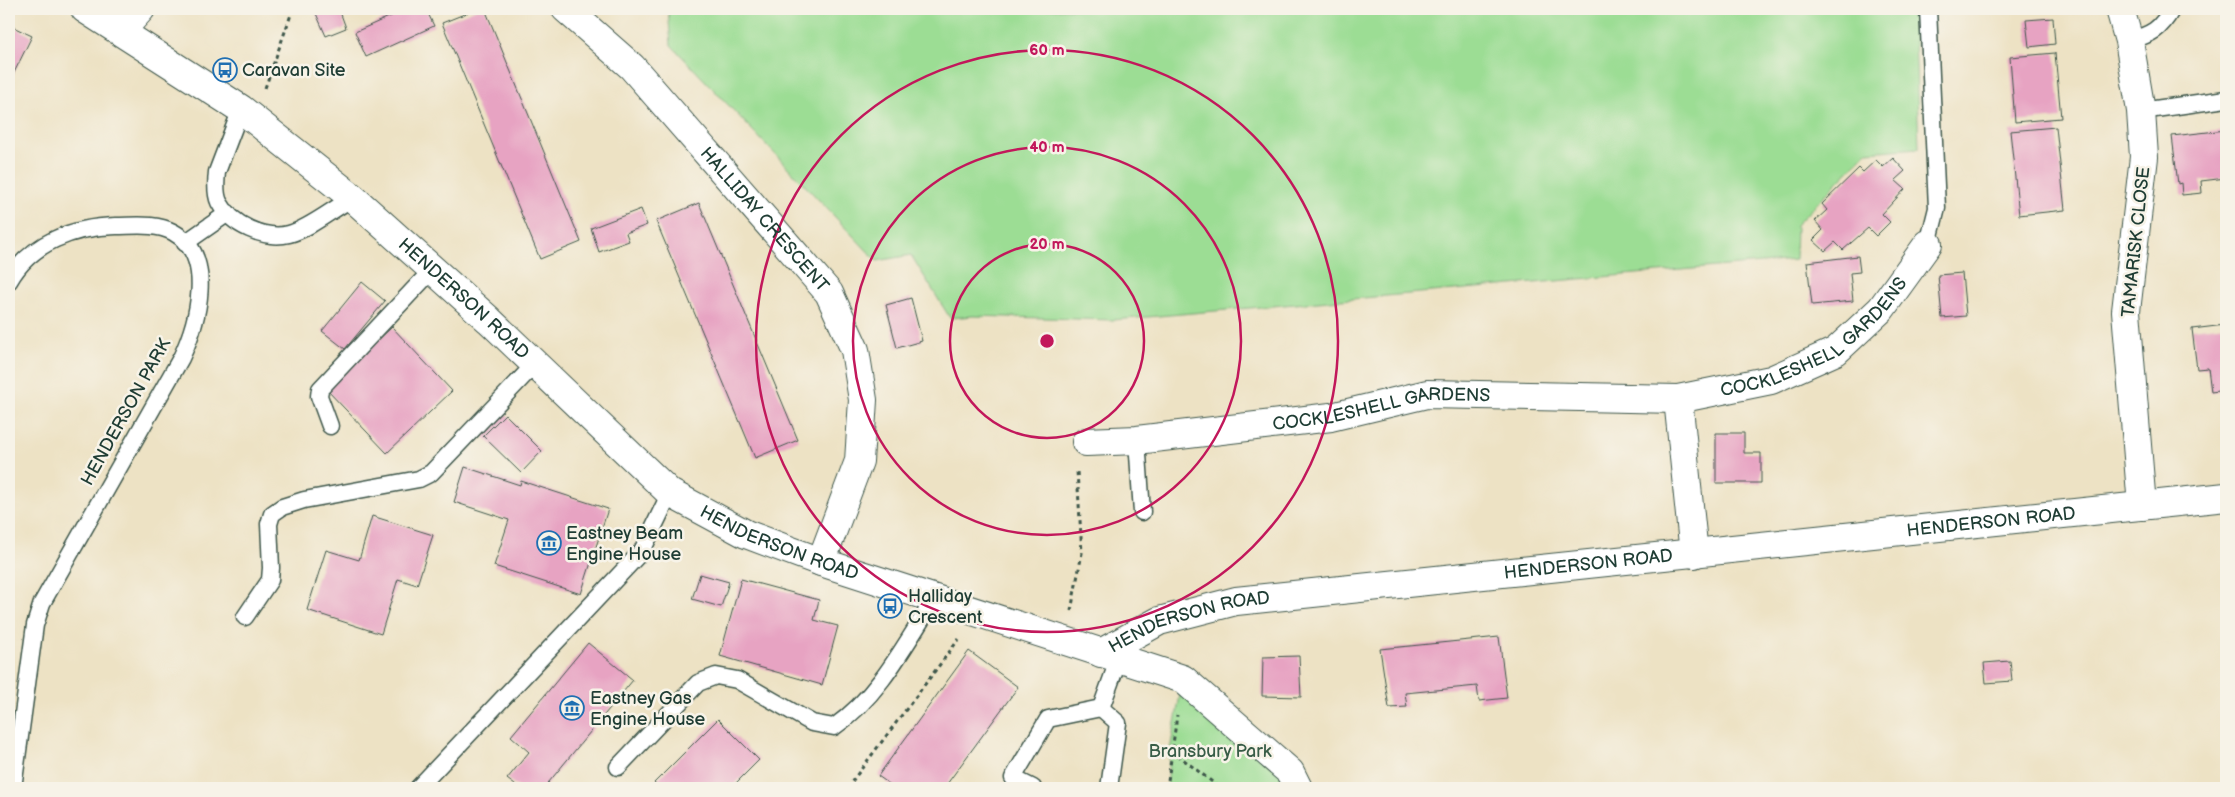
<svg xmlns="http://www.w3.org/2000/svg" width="2235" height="797" viewBox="0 0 2235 797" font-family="'Balsamiq Sans',sans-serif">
<rect width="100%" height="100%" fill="#f7f3e8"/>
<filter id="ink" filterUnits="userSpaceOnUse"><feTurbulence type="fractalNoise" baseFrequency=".02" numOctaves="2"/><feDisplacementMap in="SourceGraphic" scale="10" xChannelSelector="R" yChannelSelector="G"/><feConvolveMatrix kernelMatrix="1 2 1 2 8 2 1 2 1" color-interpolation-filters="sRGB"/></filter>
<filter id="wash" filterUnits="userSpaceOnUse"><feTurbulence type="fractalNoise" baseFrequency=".0096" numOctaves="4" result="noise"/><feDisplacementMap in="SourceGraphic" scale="20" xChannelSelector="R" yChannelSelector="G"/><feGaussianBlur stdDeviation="1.12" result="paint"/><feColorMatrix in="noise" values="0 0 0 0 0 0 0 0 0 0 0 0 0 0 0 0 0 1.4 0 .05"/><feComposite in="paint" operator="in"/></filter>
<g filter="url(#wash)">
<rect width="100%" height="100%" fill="#ede2c4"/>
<g fill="#9cdd94" stroke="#5e8d64">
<path d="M 668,9 L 1914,9 L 1919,148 L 1867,152 L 1796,225 L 1795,260 L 1113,320 L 973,316 L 950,318 L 911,255 L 877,261 L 671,45 Z"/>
<path d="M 1183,679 L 1298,788 L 1167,788 L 1170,750 Z"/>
</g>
<g id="blocks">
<g fill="#e7a3c2">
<path d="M 314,9 L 339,9 L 346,28 L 326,36 Z"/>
<path d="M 407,9 L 426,9 L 434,26 L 366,57 L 355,32 Z"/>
<path d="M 477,9 L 485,9 L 581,242 L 540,259 L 442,23 Z"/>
<path d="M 2053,18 L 2055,44 L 2029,47 L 2026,20 Z"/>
<path d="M 9,25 L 32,36 L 9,83 Z"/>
<path d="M 2055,53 L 2061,118 L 2015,122 L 2010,57 Z"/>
<path d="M 2056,127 L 2065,210 L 2019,215 L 2010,131 Z"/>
<path d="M 2226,130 L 2226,178 L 2201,181 L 2202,193 L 2182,195 L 2181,183 L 2178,184 L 2172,136 Z"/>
<path d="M 1893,158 L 1905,171 L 1895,180 L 1905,189 L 1882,214 L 1890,222 L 1876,236 L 1868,228 L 1843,250 L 1835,242 L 1825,251 L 1813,240 L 1823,230 L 1815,221 L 1827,210 L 1822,204 L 1859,168 L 1863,172 L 1876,160 L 1883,167 Z"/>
<path d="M 699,203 L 798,440 L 755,458 L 656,221 Z"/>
<path d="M 641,209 L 647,225 L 626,233 L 629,241 L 599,252 L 591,228 Z"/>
<path d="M 1858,256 L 1860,272 L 1850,273 L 1853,301 L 1812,305 L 1807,262 Z"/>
<path d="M 1962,273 L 1966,316 L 1942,318 L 1938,275 Z"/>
<path d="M 362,282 L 385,301 L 345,349 L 322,331 Z"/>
<path d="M 911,298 L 922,341 L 897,348 L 886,305 Z"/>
<path d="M 2226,303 L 2226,390 L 2211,392 L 2208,368 L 2197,369 L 2192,329 L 2225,325 L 2222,304 Z"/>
<path d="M 392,327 L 452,391 L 387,453 L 326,389 Z"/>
<path d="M 505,414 L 542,451 L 521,473 L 483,436 Z"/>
<path d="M 1716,433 L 1744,433 L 1744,453 L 1761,453 L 1761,483 L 1716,483 Z"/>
<path d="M 465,467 L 520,485 L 521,481 L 608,509 L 581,594 L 494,566 L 509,520 L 454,502 Z"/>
<path d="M 372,516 L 433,535 L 417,585 L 398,579 L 381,634 L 307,610 L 326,550 L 359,560 Z"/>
<path d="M 700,574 L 729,582 L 721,607 L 692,599 Z"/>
<path d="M 741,579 L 819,600 L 814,620 L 838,626 L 822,685 L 720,656 Z"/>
<path d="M 1499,637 L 1507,698 L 1479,701 L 1477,686 L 1405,693 L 1407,707 L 1389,708 L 1380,649 Z"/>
<path d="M 588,643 L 633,680 L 544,788 L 519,788 L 507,779 L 529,752 L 511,736 Z"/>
<path d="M 969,651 L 1018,687 L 944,788 L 895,788 L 878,776 Z"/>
<path d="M 1299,656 L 1301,697 L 1262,696 L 1263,657 Z"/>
<path d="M 2010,661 L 2012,681 L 1986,683 L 1984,663 Z"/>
<path d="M 718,719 L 759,760 L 731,788 L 659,788 L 654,783 Z"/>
</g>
</g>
</g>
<g filter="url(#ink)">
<use href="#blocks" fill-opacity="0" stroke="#3e564a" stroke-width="1"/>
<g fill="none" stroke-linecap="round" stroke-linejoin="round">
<g stroke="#3e564a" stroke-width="19">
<g id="service">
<path d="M 2129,41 C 2152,34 2160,30 2172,9"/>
<path d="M 241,109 L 217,172 C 216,181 215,193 219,202 C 231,225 265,240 289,234 C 309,229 334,208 353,198"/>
<path d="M 2141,111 L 2226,99"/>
<path d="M 185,243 L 228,213"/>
<path d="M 1928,244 L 1937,208 L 1928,9"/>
<path d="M 9,281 C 31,242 74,227 116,226 C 135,226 156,223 173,232 C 217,256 197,324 181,358 L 42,603 L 35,625 L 13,788"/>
<path d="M 330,426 L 319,396 L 320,389 L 433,269"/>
<path d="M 1137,440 L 1142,512"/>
<path d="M 245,617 L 270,580 L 271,568 L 269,524 L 272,514 L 282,507 L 304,500 L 419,479 L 431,473 L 535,364"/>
<path d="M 1101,708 L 1118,723 L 1109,788"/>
<path d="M 1101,708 L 1119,658"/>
<path d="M 618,767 L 698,683 L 716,676 L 737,680 L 812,723 L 834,727 C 879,696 906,643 935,598"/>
<path d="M 418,788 L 642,551 L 670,493"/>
<path d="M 1033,788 L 1013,778 L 1048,719 L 1101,708"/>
</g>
</g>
<g stroke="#3e564a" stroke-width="30">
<g id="minor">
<path id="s1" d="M 566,9 L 632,67 L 829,293 L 855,350 L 863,400 L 859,461 L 821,562"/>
<path d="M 2120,9 L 2129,41 L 2141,111 L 2144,157 L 2126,311 L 2142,506"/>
<path d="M 121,31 L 141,9"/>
<path d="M 1678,399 L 1694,554"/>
<path id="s2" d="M 1086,442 L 1137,440 L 1331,417 L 1427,394 L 1678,399 L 1771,380 L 1836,351 L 1881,309 L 1928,244"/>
<path id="s3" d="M 1101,653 L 1159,621 L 1236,601 L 2226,497"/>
</g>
</g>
<g stroke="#3e564a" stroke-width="30">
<g id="tertiary">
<path id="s4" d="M 85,9 L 241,109 L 353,198 L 489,320 L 670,493 L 746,534 L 821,562 L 1183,679 L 1290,772 L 1298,788"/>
</g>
</g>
<g stroke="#3e564a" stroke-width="3" stroke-dasharray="4 4" stroke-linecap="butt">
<path d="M 265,88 L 293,9"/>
<path d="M 1071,611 L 1082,553 L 1077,471"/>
<path d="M 1171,750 L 1220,788"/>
<path d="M 847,788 L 959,639"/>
<path d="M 1167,788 L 1177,715"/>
</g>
<use href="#service" stroke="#fff" stroke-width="16"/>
<use href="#minor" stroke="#fff" stroke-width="28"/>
<use href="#tertiary" stroke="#fff" stroke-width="28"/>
</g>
</g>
<g fill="none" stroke="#c2185b" stroke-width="2.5">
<circle cx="1047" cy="341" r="97"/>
<circle cx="1047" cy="341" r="194"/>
<circle cx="1047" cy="341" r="291"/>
</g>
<defs>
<g id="bus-ring" transform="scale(1.25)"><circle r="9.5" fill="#f7f3e8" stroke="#1f6fb2" stroke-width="1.5"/><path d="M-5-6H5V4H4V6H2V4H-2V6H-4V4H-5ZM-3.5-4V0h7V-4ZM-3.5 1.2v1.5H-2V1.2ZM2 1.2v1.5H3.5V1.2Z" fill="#1f6fb2"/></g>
<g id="museum-ring" transform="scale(1.25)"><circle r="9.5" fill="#f7f3e8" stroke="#1f6fb2" stroke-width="1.5"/><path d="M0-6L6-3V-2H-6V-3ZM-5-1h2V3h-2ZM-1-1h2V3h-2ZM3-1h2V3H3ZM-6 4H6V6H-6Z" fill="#1f6fb2"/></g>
</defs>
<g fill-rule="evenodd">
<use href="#bus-ring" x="225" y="70"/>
<use href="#museum-ring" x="549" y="543"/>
<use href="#bus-ring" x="890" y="606"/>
<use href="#museum-ring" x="572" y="708"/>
</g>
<g text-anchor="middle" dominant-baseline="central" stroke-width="5" stroke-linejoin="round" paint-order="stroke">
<g font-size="18" fill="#1f3d34" stroke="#f7f3e8" text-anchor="start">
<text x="242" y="70">Caravan Site</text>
<text x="566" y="533">Eastney Beam<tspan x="566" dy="21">Engine House</tspan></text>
<text x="908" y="596">Halliday<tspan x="908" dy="21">Crescent</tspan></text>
<text x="590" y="698">Eastney Gas<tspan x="590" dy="21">Engine House</tspan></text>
</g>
<g font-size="18" fill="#1f3d34" stroke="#f7f3e8">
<text stroke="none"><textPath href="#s1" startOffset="290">HALLIDAY CRESCENT</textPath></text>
<text transform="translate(2136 242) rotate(-84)">TAMARISK CLOSE</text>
<text stroke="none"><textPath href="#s4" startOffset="478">HENDERSON ROAD</textPath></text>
<text stroke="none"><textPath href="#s2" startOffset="750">COCKLESHELL GARDENS</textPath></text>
<text stroke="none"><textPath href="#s2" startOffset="298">COCKLESHELL GARDENS</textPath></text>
<text transform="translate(126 412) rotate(-61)">HENDERSON PARK</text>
<text stroke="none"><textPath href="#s3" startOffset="905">HENDERSON ROAD</textPath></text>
<text stroke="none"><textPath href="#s4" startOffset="882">HENDERSON ROAD</textPath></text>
<text stroke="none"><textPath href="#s3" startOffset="500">HENDERSON ROAD</textPath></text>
<text stroke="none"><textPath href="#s3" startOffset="95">HENDERSON ROAD</textPath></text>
</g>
<g font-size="18" fill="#385d47" stroke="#f7f3e8">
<text x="1210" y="751">Bransbury Park</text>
</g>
</g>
<circle cx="1047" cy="341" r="8" fill="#c2185b" stroke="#f7f3e8" stroke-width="2.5"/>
<g font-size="15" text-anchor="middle" font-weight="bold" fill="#c2185b" stroke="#f7f3e8" stroke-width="5" stroke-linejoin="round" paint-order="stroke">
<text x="1047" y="55">60 m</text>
<text x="1047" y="152">40 m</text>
<text x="1047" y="249">20 m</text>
</g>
<rect width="2235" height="797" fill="none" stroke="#f7f3e8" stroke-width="30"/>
</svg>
